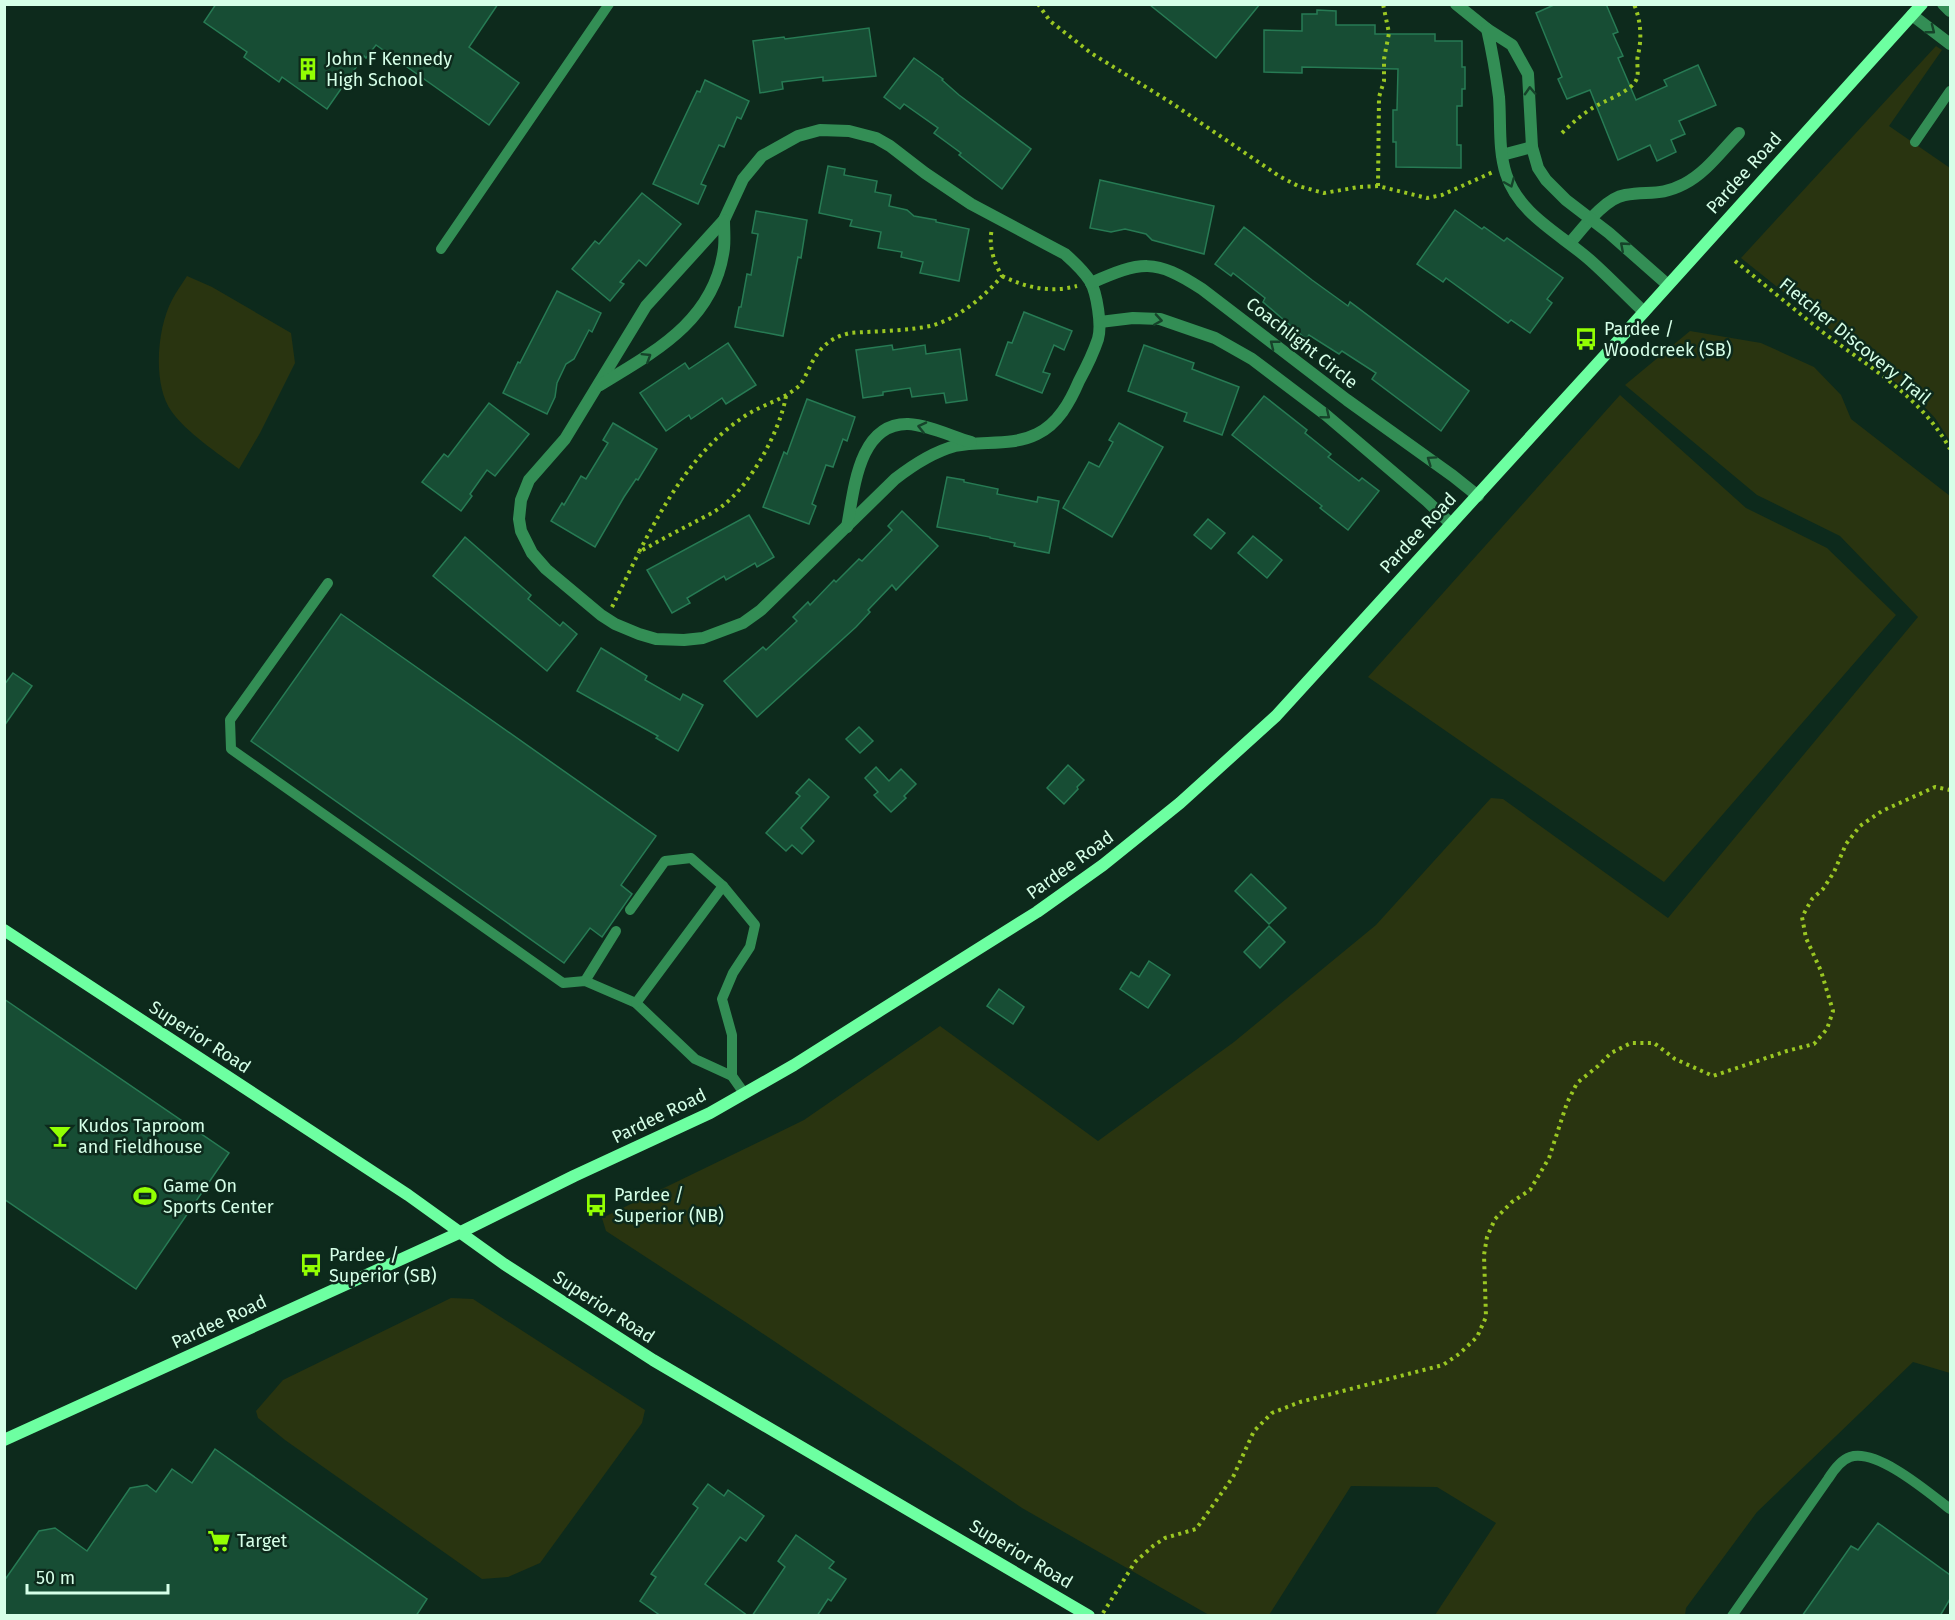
<svg xmlns="http://www.w3.org/2000/svg" width="1955" height="1620" viewBox="0 0 1955 1620" font-family="'Fira Sans',sans-serif">
<rect width="100%" height="100%" fill="#0d2a1c"/>
<g fill="#293410">
<path d="M 1936,46 L 1942,50 L 1889,126 L 1950,168 L 1950,441 L 1935,418 L 1918,400 L 1741,258 Z"/>
<path d="M 187,276 L 212,287 L 291,333 L 295,363 L 260,433 L 239,469 C 220,455 185,431 172,412 C 152,385 157,328 172,300 C 176,292 182,284 187,276 Z"/>
<path d="M 1690,331 L 1761,343 L 1814,367 L 1841,395 L 1851,419 L 1950,496 L 1950,1373 L 1913,1362 L 1757,1512 L 1686,1608 L 1685,1615 L 1435,1615 L 1496,1523 L 1437,1487 L 1351,1486 L 1269,1615 L 1209,1615 L 1022,1508 L 747,1323 L 606,1231 L 602,1218 L 804,1120 L 940,1026 L 1098,1141 L 1234,1042 L 1376,925 L 1491,798 L 1503,799 L 1668,918 L 1918,617 L 1840,536 L 1757,495 L 1625,385 Z"/>
<path d="M 1620,395 L 1746,508 L 1827,548 L 1896,615 L 1664,882 L 1368,677 Z"/>
<path d="M 451,1298 L 473,1299 L 645,1410 L 642,1423 L 540,1563 L 508,1577 L 482,1579 L 285,1440 L 258,1418 L 256,1411 L 283,1380 Z"/>
</g>
<g fill="#174d34" stroke="#277b54" stroke-width="1.5">
<path d="M 216,4 L 498,4 L 469,47 L 519,83 L 489,125 L 376,45 L 366,58 L 364,56 L 327,109 L 282,77 L 279,82 L 244,57 L 247,52 L 204,22 Z"/>
<path d="M 1233,4 L 1260,4 L 1216,58 L 1150,5 Z"/>
<path d="M 1556,4 L 1606,4 L 1618,32 L 1613,34 L 1623,56 L 1618,58 L 1636,100 L 1667,86 L 1664,80 L 1698,65 L 1716,105 L 1679,121 L 1685,134 L 1671,140 L 1676,152 L 1657,161 L 1650,145 L 1618,160 L 1590,90 L 1567,99 L 1558,79 L 1562,77 L 1536,13 Z"/>
<path d="M 1317,10 L 1336,11 L 1336,25 L 1375,25 L 1375,34 L 1435,34 L 1435,41 L 1462,41 L 1462,67 L 1465,67 L 1465,89 L 1462,89 L 1462,106 L 1457,106 L 1457,145 L 1461,145 L 1461,168 L 1396,167 L 1396,142 L 1393,142 L 1393,110 L 1397,110 L 1398,69 L 1302,67 L 1302,73 L 1264,72 L 1264,30 L 1302,31 L 1302,14 L 1317,14 Z"/>
<path d="M 869,28 L 876,76 L 823,81 L 823,77 L 782,82 L 783,89 L 760,93 L 753,41 L 784,37 L 785,39 Z"/>
<path d="M 914,58 L 943,79 L 942,80 L 959,95 L 1031,149 L 1002,189 L 959,155 L 961,153 L 934,133 L 938,128 L 904,104 L 900,109 L 884,97 Z"/>
<path d="M 705,80 L 749,101 L 741,119 L 737,117 L 724,147 L 719,145 L 701,184 L 706,186 L 698,204 L 653,184 L 697,91 L 700,92 Z"/>
<path d="M 828,166 L 845,169 L 844,175 L 877,181 L 875,192 L 891,195 L 889,206 L 907,210 L 914,216 L 936,220 L 936,222 L 969,229 L 959,281 L 920,273 L 923,262 L 901,257 L 902,252 L 878,248 L 881,232 L 850,226 L 852,220 L 819,213 Z"/>
<path d="M 1100,180 L 1214,206 L 1204,254 L 1152,240 L 1146,234 L 1125,229 L 1111,232 L 1090,228 Z"/>
<path d="M 642,193 L 681,224 L 646,266 L 639,260 L 620,282 L 624,284 L 610,301 L 572,269 L 595,241 L 599,244 Z"/>
<path d="M 1455,210 L 1482,229 L 1484,227 L 1504,241 L 1507,238 L 1563,278 L 1547,299 L 1552,303 L 1530,333 L 1511,320 L 1508,323 L 1446,278 L 1443,282 L 1417,264 Z"/>
<path d="M 756,211 L 807,220 L 801,258 L 798,257 L 783,336 L 735,327 L 739,307 L 741,307 L 747,274 L 751,275 L 758,234 L 752,233 Z"/>
<path d="M 1244,227 L 1312,280 L 1348,306 L 1350,302 L 1469,391 L 1441,431 L 1372,379 L 1376,373 L 1342,351 L 1339,354 L 1309,335 L 1306,339 L 1263,302 L 1265,298 L 1233,273 L 1231,276 L 1215,264 Z"/>
<path d="M 557,291 L 601,313 L 592,332 L 589,330 L 574,359 L 566,364 L 557,383 L 555,397 L 547,414 L 503,393 L 518,362 L 520,363 Z"/>
<path d="M 1024,312 L 1072,331 L 1064,350 L 1054,345 L 1043,372 L 1050,374 L 1042,393 L 996,375 L 1008,342 L 1012,343 Z"/>
<path d="M 728,343 L 756,385 L 726,404 L 722,398 L 691,419 L 689,415 L 666,431 L 640,393 L 685,363 L 689,369 Z"/>
<path d="M 892,345 L 893,350 L 925,345 L 926,354 L 960,349 L 967,400 L 946,403 L 944,393 L 912,397 L 910,388 L 883,392 L 883,395 L 863,398 L 856,350 Z"/>
<path d="M 1144,345 L 1194,363 L 1192,369 L 1239,387 L 1222,435 L 1184,421 L 1187,413 L 1128,391 Z"/>
<path d="M 1264,396 L 1307,430 L 1305,433 L 1331,454 L 1328,457 L 1359,481 L 1362,478 L 1379,491 L 1348,530 L 1320,508 L 1322,506 L 1304,492 L 1232,435 Z"/>
<path d="M 807,399 L 855,417 L 847,441 L 843,439 L 833,467 L 826,465 L 812,504 L 816,506 L 809,524 L 763,507 L 784,452 L 787,454 Z"/>
<path d="M 489,403 L 529,434 L 495,476 L 487,470 L 470,494 L 472,496 L 461,511 L 422,482 L 444,454 L 448,457 Z"/>
<path d="M 613,423 L 657,449 L 638,480 L 636,479 L 624,497 L 595,547 L 551,521 L 562,503 L 564,505 L 581,476 L 586,479 L 608,443 L 603,440 Z"/>
<path d="M 1119,423 L 1163,447 L 1112,537 L 1063,508 L 1089,462 L 1099,467 L 1113,442 L 1109,440 Z"/>
<path d="M 947,477 L 964,480 L 964,482 L 998,489 L 997,494 L 1037,502 L 1038,497 L 1059,501 L 1049,553 L 1014,546 L 1015,543 L 990,538 L 990,537 L 937,527 Z"/>
<path d="M 902,511 L 938,546 L 896,590 L 892,585 L 868,610 L 870,612 L 856,627 L 757,717 L 724,681 L 763,647 L 766,650 L 797,621 L 793,617 L 808,602 L 810,605 L 834,580 L 836,582 L 859,559 L 862,561 L 892,530 L 888,526 Z"/>
<path d="M 749,515 L 774,557 L 757,567 L 755,563 L 726,580 L 724,576 L 687,598 L 690,603 L 672,613 L 647,570 Z"/>
<path d="M 1208,519 L 1225,533 L 1211,549 L 1194,535 Z"/>
<path d="M 1253,536 L 1282,560 L 1267,578 L 1238,553 Z"/>
<path d="M 465,537 L 531,595 L 528,599 L 560,626 L 563,622 L 577,634 L 547,671 L 433,576 Z"/>
<path d="M 341,614 L 656,836 L 621,885 L 632,894 L 602,937 L 590,928 L 564,963 L 251,741 Z"/>
<path d="M 601,648 L 647,676 L 645,680 L 680,700 L 683,694 L 703,705 L 678,751 L 656,738 L 658,736 L 577,691 Z"/>
<path d="M 13,673 L 32,686 L 4,726 L 4,685 Z"/>
<path d="M 859,727 L 873,741 L 860,753 L 846,739 Z"/>
<path d="M 1068,765 L 1084,780 L 1077,787 L 1078,789 L 1064,804 L 1047,788 Z"/>
<path d="M 876,767 L 889,781 L 901,769 L 916,784 L 904,796 L 906,798 L 891,812 L 874,795 L 878,792 L 865,778 Z"/>
<path d="M 809,779 L 829,797 L 801,828 L 814,841 L 802,854 L 792,845 L 786,851 L 766,833 L 800,796 L 796,793 Z"/>
<path d="M 1251,874 L 1286,908 L 1269,924 L 1235,891 Z"/>
<path d="M 1269,926 L 1285,942 L 1260,968 L 1244,952 Z"/>
<path d="M 1149,961 L 1170,975 L 1148,1008 L 1120,989 L 1131,972 L 1139,977 Z"/>
<path d="M 999,989 L 1024,1007 L 1013,1024 L 987,1006 Z"/>
<path d="M 4,999 L 229,1153 L 136,1289 L 4,1199 Z"/>
<path d="M 215,1449 L 427,1599 L 416,1616 L 4,1616 L 4,1581 L 39,1531 L 55,1528 L 87,1551 L 130,1488 L 147,1485 L 156,1492 L 172,1469 L 192,1483 Z"/>
<path d="M 708,1484 L 724,1496 L 728,1490 L 764,1516 L 746,1541 L 740,1537 L 705,1584 L 748,1616 L 661,1616 L 640,1601 L 656,1577 L 651,1574 L 698,1508 L 693,1504 Z"/>
<path d="M 1878,1523 L 1950,1575 L 1950,1599 L 1940,1616 L 1802,1616 L 1851,1546 L 1858,1550 Z"/>
<path d="M 796,1535 L 834,1562 L 829,1568 L 846,1579 L 831,1601 L 828,1599 L 817,1616 L 752,1616 L 785,1567 L 778,1561 Z"/>
</g>
<g fill="none" stroke-linecap="round" stroke-linejoin="round">
<g stroke="#9ac722" stroke-width="4" stroke-dasharray="3 4.5" stroke-linecap="butt">
<path d="M 1038,4 L 1050,21 L 1091,53 L 1170,102 L 1279,176 L 1298,186 L 1324,193 L 1359,187 L 1378,186 L 1427,198 L 1442,195 L 1493,172"/>
<path d="M 1562,133 C 1571,124 1580,116 1591,109 C 1602,101 1633,92 1637,78 C 1639,71 1636,62 1638,55 C 1642,38 1641,21 1634,4"/>
<path d="M 1378,186 L 1379,97 L 1384,81 L 1384,59 L 1389,33 L 1383,4"/>
<path d="M 1735,261 C 1765,285 1795,310 1825,334 C 1871,368 1922,398 1950,449"/>
<path d="M 1002,276 C 1027,288 1050,293 1077,286"/>
<path d="M 786,396 C 780,431 751,485 721,507 C 713,513 702,518 693,523 C 675,532 657,542 639,552 C 665,502 695,450 742,418 C 760,405 782,401 799,386 C 803,382 805,376 808,371 C 817,350 828,338 850,333 C 875,331 912,331 934,325 C 960,317 985,296 1002,276 C 994,263 988,245 992,229"/>
<path d="M 612,607 L 639,552"/>
<path d="M 1103,1613 L 1135,1562 L 1153,1546 L 1165,1538 L 1196,1529 L 1233,1477 L 1254,1431 L 1272,1413 L 1300,1402 L 1443,1365 L 1459,1354 L 1477,1337 L 1486,1317 L 1484,1255 L 1487,1237 L 1495,1219 L 1512,1202 L 1530,1190 L 1549,1158 L 1567,1103 L 1577,1083 L 1598,1066 L 1611,1053 L 1631,1043 L 1654,1043 L 1675,1059 L 1713,1076 L 1787,1051 L 1814,1044 L 1827,1029 L 1833,1011 L 1821,971 L 1806,938 L 1802,917 L 1812,899 L 1823,889 L 1834,872 L 1846,844 L 1860,826 L 1882,811 L 1935,787 L 1950,790"/>
</g>
<g stroke="#338e55" stroke-width="10">
<path d="M 1915,142 L 1950,91"/>
<path d="M 441,249 L 609,4"/>
<path d="M 328,583 L 230,720 L 231,749 L 563,983 L 585,981 L 636,1003 L 695,1059 L 732,1076 L 744,1093"/>
<path d="M 630,910 L 665,861 L 691,858 L 723,886 L 755,925 L 750,947 L 733,973 L 722,999 L 732,1035 L 732,1076"/>
<path d="M 585,981 L 616,931"/>
<path d="M 636,1003 L 723,886"/>
<path d="M 1732,1616 L 1828,1479 C 1833,1471 1841,1460 1850,1457 C 1877,1448 1929,1493 1950,1509"/>
</g>
<g stroke="#338e55" stroke-width="12">
<path d="M 1456,4 L 1487,29"/>
<path d="M 1943,4 L 1950,11"/>
<path d="M 1912,15 L 1950,44"/>
<path d="M 820,130 L 849,131 L 876,138 L 890,146 L 925,173 L 971,204 L 1065,254 C 1074,262 1083,270 1090,281 C 1097,293 1102,326 1098,339 C 1093,354 1086,368 1079,381 C 1070,402 1058,424 1037,434 C 1011,447 982,440 955,446 C 933,452 913,465 895,479 L 761,610 L 743,623 L 703,638 L 684,640 L 656,639 L 639,634 L 615,624 L 601,615 L 546,569 L 532,553 L 521,531 L 519,519 L 521,500 L 529,480 L 565,439 L 646,306 L 724,220 L 743,179 L 762,156 L 798,136 Z"/>
<path d="M 1502,155 L 1532,147"/>
<path d="M 1570,243 C 1583,228 1605,198 1625,195 C 1649,191 1661,196 1684,184 C 1706,173 1722,150 1739,133"/>
<path d="M 1091,283 C 1141,261 1155,258 1202,289 L 1347,400 L 1453,476 L 1478,496"/>
<path d="M 1644,312 C 1626,295 1609,277 1591,261 C 1561,234 1519,215 1506,174 C 1498,149 1501,122 1499,97 C 1496,74 1492,51 1487,29 L 1512,45 L 1528,74 L 1532,147 L 1538,168 L 1546,180 L 1566,200 L 1609,233 L 1668,285"/>
<path d="M 1100,322 L 1133,318 L 1160,319 L 1215,338 L 1252,359 L 1326,415 L 1427,501 L 1451,524"/>
<path d="M 600,385 C 656,351 715,320 724,248 C 725,239 724,229 724,220"/>
<path d="M 847,527 C 854,491 858,423 908,424 C 928,425 951,436 971,442"/>
</g>
<g stroke="#6dffa1" stroke-width="12">
<path d="M 4,930 L 408,1195 L 504,1264 L 653,1360 L 1089,1616"/>
<path d="M 4,1440 L 461,1232 L 574,1176 L 710,1113 L 794,1065 L 881,1010 L 1037,912 L 1103,865 L 1180,803 L 1276,716 L 1607,353 L 1922,4"/>
</g>
</g>
<defs><path id="oneway-chevron" d="M-2-3.5L2.5 0L-2 3.5" fill="none" stroke-width="1.6" stroke-linecap="round" stroke-linejoin="round" transform="scale(1.5)"/></defs>
<g stroke="#16432a">
<use href="#oneway-chevron" transform="translate(1931 30) rotate(38)"/>
<use href="#oneway-chevron" transform="translate(1530 91) rotate(-93)"/>
<use href="#oneway-chevron" transform="translate(1510 183) rotate(67)"/>
<use href="#oneway-chevron" transform="translate(1624 246) rotate(-139)"/>
<use href="#oneway-chevron" transform="translate(1158 320) rotate(9)"/>
<use href="#oneway-chevron" transform="translate(1274 344) rotate(-142)"/>
<use href="#oneway-chevron" transform="translate(647 357) rotate(-32)"/>
<use href="#oneway-chevron" transform="translate(1326 415) rotate(39)"/>
<use href="#oneway-chevron" transform="translate(922 427) rotate(-167)"/>
<use href="#oneway-chevron" transform="translate(1431 460) rotate(-145)"/>
</g>
<defs>
<g id="building-bare" transform="scale(1.8)"><path d="M-4-6H4V6H1V3H-1V6H-4ZM-2.5-4.3h1.7v1.8h-1.7ZM.8-4.3h1.7v1.8H.8ZM-2.5-1h1.7V.8h-1.7ZM.8-1h1.7V.8H.8Z" fill="#92ff02" stroke="#0d2a1c" stroke-width="2.5" paint-order="stroke"/></g>
<g id="bus-bare" transform="scale(1.8)"><path d="M-5-6H5V4H4V6H2V4H-2V6H-4V4H-5ZM-3.5-4V0h7V-4ZM-3.5 1.2v1.5H-2V1.2ZM2 1.2v1.5H3.5V1.2Z" fill="#92ff02" stroke="#0d2a1c" stroke-width="2.5" paint-order="stroke"/></g>
<g id="bar-bare" transform="scale(1.8)"><path d="M-6-5H6L.8 .8V4.5H3.5V6h-7V4.5H-.8V.8Z" fill="#92ff02" stroke="#0d2a1c" stroke-width="2.5" paint-order="stroke"/></g>
<g id="stadium-bare" transform="scale(1.8)"><path d="M0-5a6.5 5 0 1 0 0 10a6.5 5 0 1 0 0-10ZM-3.5-1.8h7v3.6h-7Z" fill="#92ff02" stroke="#0d2a1c" stroke-width="2.5" paint-order="stroke"/></g>
<g id="supermarket-bare" transform="scale(1.8)"><path d="M-6-5.5h2.5l.6 2H6L4.5 2H-2.5L-4.4-4H-6ZM-1.5 3.2a1.3 1.3 0 1 0 .1 0ZM3 3.2a1.3 1.3 0 1 0 .1 0Z" fill="#92ff02" stroke="#0d2a1c" stroke-width="2.5" paint-order="stroke"/></g>
</defs>
<g fill-rule="evenodd">
<use href="#building-bare" x="308" y="69"/>
<use href="#bus-bare" x="1586" y="339"/>
<use href="#bar-bare" x="60" y="1136"/>
<use href="#stadium-bare" x="145" y="1196"/>
<use href="#bus-bare" x="596" y="1205"/>
<use href="#bus-bare" x="311" y="1265"/>
<use href="#supermarket-bare" x="219" y="1541"/>
</g>
<g text-anchor="middle" dominant-baseline="central" stroke-width="5" stroke-linejoin="round" paint-order="stroke">
<g font-size="18" fill="#d6ffe8" stroke="#0d2a1c" text-anchor="start">
<text x="326" y="59">John F Kennedy<tspan x="326" dy="21">High School</tspan></text>
<text x="1604" y="329">Pardee /<tspan x="1604" dy="21">Woodcreek (SB)</tspan></text>
<text x="78" y="1126">Kudos Taproom<tspan x="78" dy="21">and Fieldhouse</tspan></text>
<text x="163" y="1186">Game On<tspan x="163" dy="21">Sports Center</tspan></text>
<text x="614" y="1195">Pardee /<tspan x="614" dy="21">Superior (NB)</tspan></text>
<text x="329" y="1255">Pardee /<tspan x="329" dy="21">Superior (SB)</tspan></text>
<text x="237" y="1541">Target</text>
</g>
<g font-size="18" fill="#d6ffe8" stroke="#0d2a1c">
<text transform="translate(1744 173) rotate(-48)">Pardee Road</text>
<text transform="translate(1855 341) rotate(39)">Fletcher Discovery Trail</text>
<text transform="translate(1302 343) rotate(38)">Coachlight Circle</text>
<text transform="translate(1418 533) rotate(-47)">Pardee Road</text>
<text transform="translate(1070 865) rotate(-36)">Pardee Road</text>
<text transform="translate(200 1037) rotate(33)">Superior Road</text>
<text transform="translate(659 1116) rotate(-26)">Pardee Road</text>
<text transform="translate(604 1307) rotate(33)">Superior Road</text>
<text transform="translate(219 1322) rotate(-25)">Pardee Road</text>
<text transform="translate(1021 1554) rotate(31)">Superior Road</text>
</g>
</g>
<rect width="1955" height="1620" fill="none" stroke="#d6ffe8" stroke-width="12"/>
<path d="M27 1584v9h141v-9" fill="none" stroke="#d6ffe8" stroke-width="3"/>
<text x="36" y="1584" font-size="18" fill="#d6ffe8" stroke="#0d2a1c" stroke-width="4.5" paint-order="stroke">50 m</text>
</svg>
